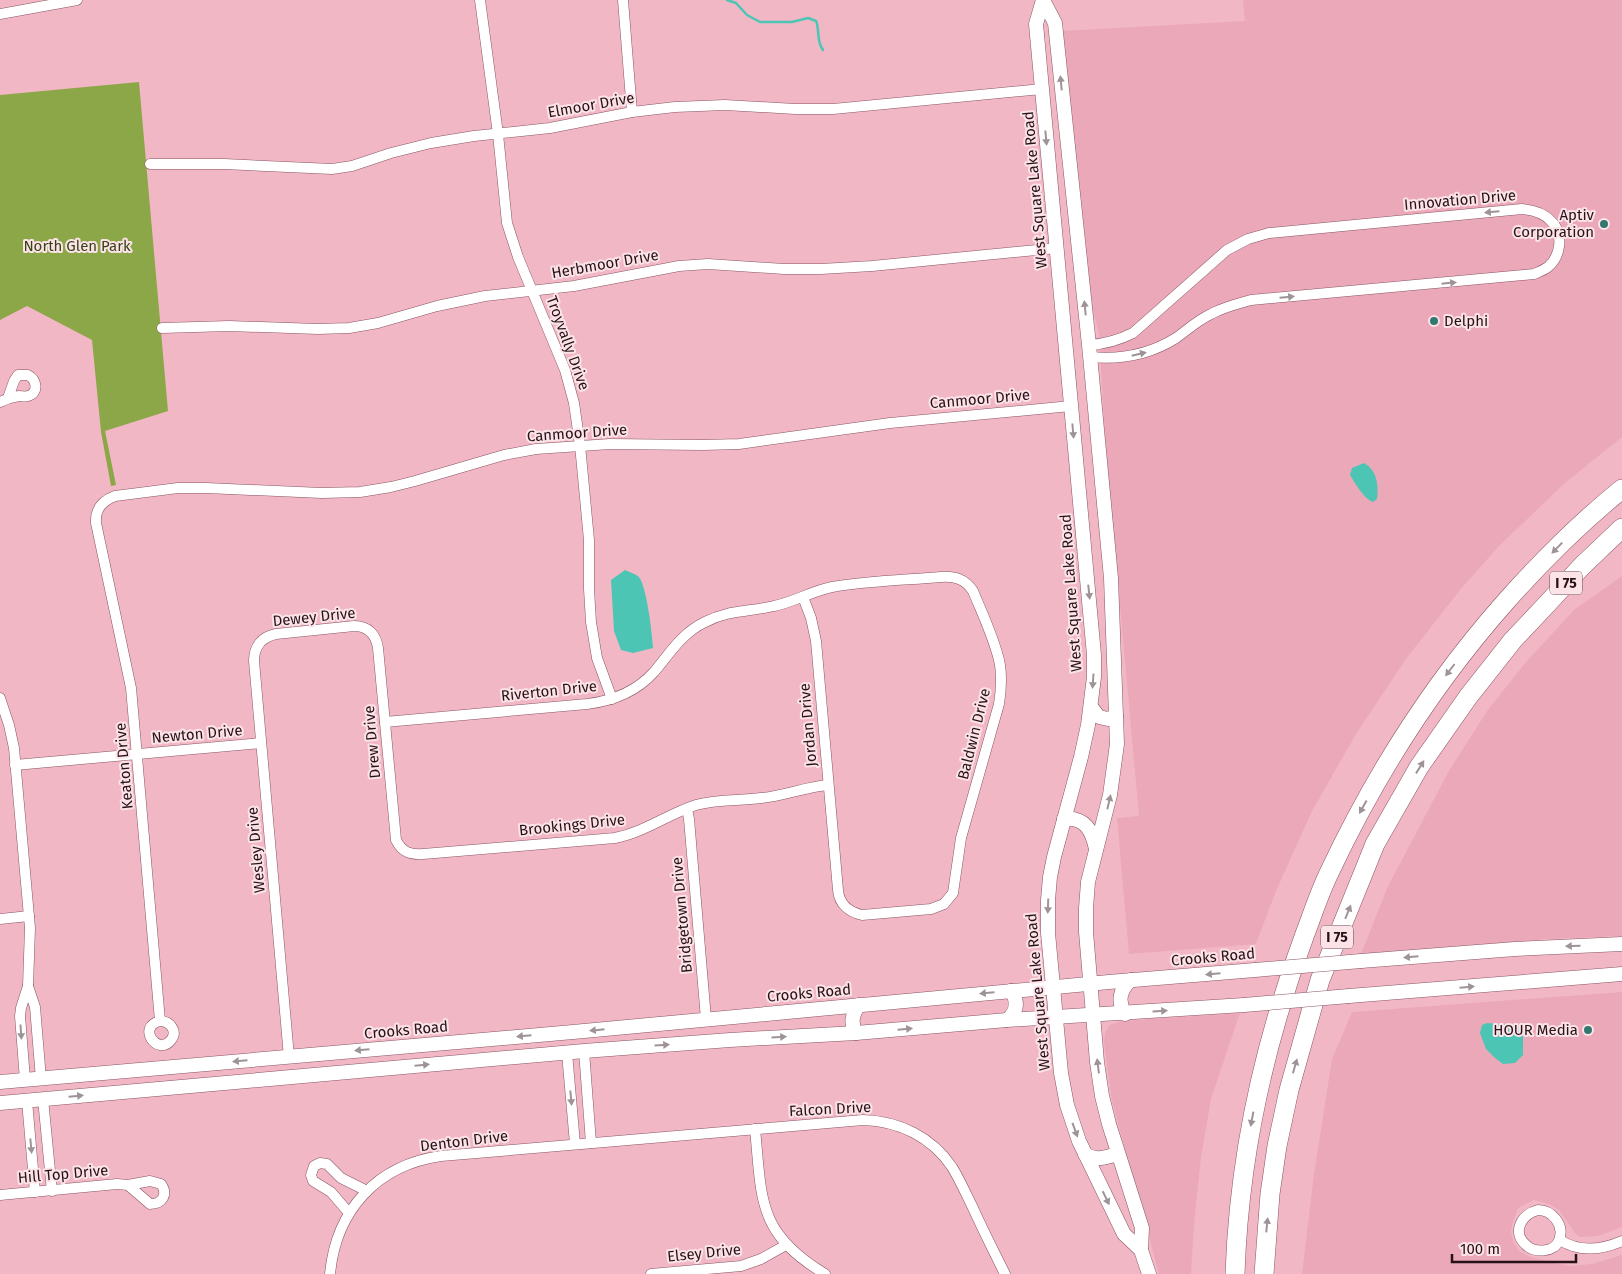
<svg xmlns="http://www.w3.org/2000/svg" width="1622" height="1274" viewBox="0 0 1622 1274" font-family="'Fira Sans',sans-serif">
<rect width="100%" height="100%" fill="#f2b7c5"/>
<g fill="#eba8b9">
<path d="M 1243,0 L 1622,0 L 1622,437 L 1565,483 L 1499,546 L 1460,590 L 1406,659 L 1356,734 L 1312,811 L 1276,891 L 1256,944 L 1129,954 L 1117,818 L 1139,816 L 1105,440 L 1099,334 L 1090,299 L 1061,31 L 1245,21 Z"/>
<path d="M 1622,576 L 1622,936 L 1547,939 L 1361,954 L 1388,886 L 1450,769 L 1487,711 L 1526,662 L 1574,610 Z"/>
<path d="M 1622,992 L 1622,1227 L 1598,1236 L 1580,1237 L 1575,1233 L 1559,1210 L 1549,1204 L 1534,1200 L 1518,1208 L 1512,1225 L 1511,1232 L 1514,1243 L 1519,1251 L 1531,1257 L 1559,1264 L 1571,1266 L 1592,1264 L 1622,1255 L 1622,1274 L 1302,1274 L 1314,1174 L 1332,1059 L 1352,1012 Z"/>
<path d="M 1240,1013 L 1211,1099 L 1201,1157 L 1194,1224 L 1191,1274 L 1159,1274 L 1112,1101 L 1104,1042 L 1105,1033 L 1109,1025 L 1122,1021 Z"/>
</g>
<path fill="#8ca747" d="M 139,82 L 168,411 L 105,431 L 116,485 L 111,486 L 101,432 L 92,340 L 27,306 L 0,320 L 0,95 Z"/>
<g fill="#4cc5b5">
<path d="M 1364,463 C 1377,470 1379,486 1377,499 L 1373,502 C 1364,499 1355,483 1350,475 L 1352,468 Z"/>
<path d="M 625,570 C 629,572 636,574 639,577 C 647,588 652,633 653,648 L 633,653 L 621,650 L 614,631 L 611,580 Z"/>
<path d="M 1487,1023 L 1515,1025 L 1520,1027 L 1523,1035 L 1523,1055 L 1515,1063 L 1503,1064 L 1495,1058 L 1486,1049 L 1480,1033 L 1482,1025 Z"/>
</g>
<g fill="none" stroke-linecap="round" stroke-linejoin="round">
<path stroke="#4cc5b5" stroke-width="2.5" d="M 727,0 L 736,3 L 747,15 L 760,22 L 792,22 L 808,18 L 816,21 C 820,30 816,41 823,50"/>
<g stroke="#895563" stroke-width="11">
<g id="street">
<path d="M 480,0 L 498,134 L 507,223 L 518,257 L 565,370 L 574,403 L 580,445 L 589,540 L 589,589 L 591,622 L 597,658 L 612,699"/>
<path d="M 623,0 L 632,112"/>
<path d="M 0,14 L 77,0"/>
<path d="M 150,164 L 224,164 L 332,169 L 352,166 L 391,153 L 431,143 L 474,136 L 550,128 L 632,112 L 675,107 L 725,105 L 795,109 L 833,109 L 1042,89"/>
<path d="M 162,328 L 229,326 L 318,329 L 349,328 L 378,323 L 437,306 L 485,296 L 574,286 L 679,266 L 708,264 L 784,269 L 821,269 L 872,266 L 1057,248"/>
<path d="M 1089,345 C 1106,344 1119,340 1133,333 L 1227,250 L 1248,239 L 1269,233 L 1522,209 C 1533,210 1544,213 1551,221 C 1564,233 1561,256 1548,267 C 1544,270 1539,272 1534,274 L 1251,300 C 1237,304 1224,307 1211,314 C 1198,320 1187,330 1176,338 C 1149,355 1121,360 1090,357"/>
<path d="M 0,402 C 6,399 12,397 19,396 C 22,396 25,397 28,396 C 39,393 37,380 28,375 L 18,375 L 14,381 L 8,398"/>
<path d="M 0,698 L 9,725 L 14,748 L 30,928 L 28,986 L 21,1008 L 20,1016 L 25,1080"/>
<path d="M 385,722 L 587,704 C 612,701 637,691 654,672 C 670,653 682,633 705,622 C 728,610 749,612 774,606 C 794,602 812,591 832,587 C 867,581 906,580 941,577 C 955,576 965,579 973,591 C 982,613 996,642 1000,665 C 1002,678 1001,691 999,704 L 961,838 L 953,893 L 944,904 L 931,909 L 862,915 C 849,912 839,904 838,890 L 816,641 L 811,618 L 803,597"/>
<path d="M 15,765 L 261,743"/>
<path d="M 687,809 L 689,819 L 706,1019"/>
<path d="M 0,919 L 29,916"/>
<path d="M 28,986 L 35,1007 L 41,1079"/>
<path d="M 160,1021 C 170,1021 178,1031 171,1040 C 158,1057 136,1027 160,1021 L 131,688 L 96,523 C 95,509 102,501 115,496 L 178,488 L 206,488 L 322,493 L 360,492 L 391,487 L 415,481 L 504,455 L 536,449 L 610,444 L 703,445 L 739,444 L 890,423 L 1071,406"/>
<path d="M 584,1051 L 591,1143"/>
<path d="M 567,1053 L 575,1144"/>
<path d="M 289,1057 L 254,661 C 254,647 261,637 276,634 L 354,626 C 369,626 376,635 378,648 L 396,840 C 402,852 410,855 423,854 L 615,838 C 645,832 668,814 696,805 C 717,799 740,801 761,798 C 784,796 805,787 828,785"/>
<path d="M 43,1099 L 52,1191"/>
<path d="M 27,1101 L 35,1192"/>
<path d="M 755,1129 C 762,1200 757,1233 825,1274"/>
<path d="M 0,1195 L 117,1184 L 128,1185 L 150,1181 L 161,1184 C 168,1194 163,1204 150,1204 L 128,1185"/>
<path d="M 1538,1210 C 1552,1210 1565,1225 1559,1240 C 1555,1253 1534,1253 1526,1245 C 1511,1232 1522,1214 1538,1210 Z"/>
<path d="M 349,1213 L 331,1192 L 313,1181 L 311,1175 L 314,1166 L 320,1163 L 327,1164 L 341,1178 L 363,1189 L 366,1192"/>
<path d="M 1560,1240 C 1580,1253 1601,1250 1622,1241"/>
<path d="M 330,1274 C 336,1210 377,1165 441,1156 L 863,1120 C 899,1121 932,1137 952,1167 C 960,1180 966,1194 973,1208 C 983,1230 994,1252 1005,1274"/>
<path d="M 651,1274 L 741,1266 L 761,1259 L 786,1245"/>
</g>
</g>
<g stroke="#895563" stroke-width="15">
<g id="secondary">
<path d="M 1043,0 L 1055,23 L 1089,345 L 1111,578 L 1117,744 L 1110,795 L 1088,882 L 1086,908 L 1086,932 L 1097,1062 L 1102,1096 L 1109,1124 L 1142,1228 L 1141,1250 L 1149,1274"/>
<path d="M 1043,0 L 1036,24 L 1094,655 L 1094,677 L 1088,725 L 1081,757 L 1054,857 L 1050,877 L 1048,900 L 1048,933 L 1061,1073 L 1067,1105 L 1079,1141 L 1124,1234 L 1141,1250"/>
<path d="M 1091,707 L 1099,717 L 1108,719 L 1116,716"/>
<path d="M 1064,819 C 1085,817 1092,830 1096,849"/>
<path d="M 1361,961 L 1515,949 L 1622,944"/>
<path d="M 1349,996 L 1622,974"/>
<path d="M 1125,1014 C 1117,1001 1120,989 1131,980"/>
<path d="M 1007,1020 C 1017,1012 1019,1002 1011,991"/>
<path d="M 856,1033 C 850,1023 852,1014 859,1005"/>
<path d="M 0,1082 L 573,1032 L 1109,982 L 1255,970"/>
<path d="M 0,1103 L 584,1051 L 730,1040 L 856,1033 L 1007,1020 L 1244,1005"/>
<path d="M 1085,1154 C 1096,1162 1106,1157 1118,1154"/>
</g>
</g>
<g stroke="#895563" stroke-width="20">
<g id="highway">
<path d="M 1235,1274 C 1239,1157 1264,1043 1305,934 C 1313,913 1320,891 1330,871 C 1377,771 1435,681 1508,599 C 1543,560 1581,522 1622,489"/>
<path d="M 1264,1274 L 1270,1194 L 1277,1146 L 1289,1090 L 1320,980 L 1375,844 L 1419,767 L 1468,697 L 1513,640 L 1547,604 L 1582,566 L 1622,528"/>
</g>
</g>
<use href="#street" stroke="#fff" stroke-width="10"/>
<use href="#secondary" stroke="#fff" stroke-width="14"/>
<use href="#highway" stroke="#fff" stroke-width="19"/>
<g stroke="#895563" stroke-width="15" stroke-linecap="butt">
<g id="secondary-bridge">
<path d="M 1255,970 L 1361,961"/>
<path d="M 1244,1005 L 1349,996"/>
</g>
</g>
<use href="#secondary-bridge" stroke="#fff" stroke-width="14"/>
</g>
<defs><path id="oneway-solid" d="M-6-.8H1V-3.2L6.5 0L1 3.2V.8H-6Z" transform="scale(1.25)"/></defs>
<g fill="#9e9497">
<use href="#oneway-solid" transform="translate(1061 83) rotate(-96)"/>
<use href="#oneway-solid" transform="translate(1046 138) rotate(85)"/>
<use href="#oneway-solid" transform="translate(1492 212) rotate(175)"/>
<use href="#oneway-solid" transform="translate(1449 283) rotate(-6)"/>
<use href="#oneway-solid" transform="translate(1287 297) rotate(-5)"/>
<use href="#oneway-solid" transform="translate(1085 308) rotate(-96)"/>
<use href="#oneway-solid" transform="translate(1139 354) rotate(-13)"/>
<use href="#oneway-solid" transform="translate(1073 431) rotate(85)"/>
<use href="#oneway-solid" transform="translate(1557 548) rotate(134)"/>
<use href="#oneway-solid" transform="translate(1089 592) rotate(84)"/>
<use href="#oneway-solid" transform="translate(1450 670) rotate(127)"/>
<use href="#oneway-solid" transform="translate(1093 681) rotate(94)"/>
<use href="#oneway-solid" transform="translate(1420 767) rotate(-58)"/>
<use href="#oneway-solid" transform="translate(1109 802) rotate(-77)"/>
<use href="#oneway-solid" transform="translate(1363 807) rotate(119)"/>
<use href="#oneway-solid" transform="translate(1048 906) rotate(92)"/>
<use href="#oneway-solid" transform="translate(1348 912) rotate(-68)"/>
<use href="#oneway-solid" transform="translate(1573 946) rotate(178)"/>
<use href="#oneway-solid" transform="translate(1411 957) rotate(175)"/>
<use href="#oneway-solid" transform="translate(1213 974) rotate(175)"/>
<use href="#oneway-solid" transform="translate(1467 987) rotate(-5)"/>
<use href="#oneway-solid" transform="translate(987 993) rotate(175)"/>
<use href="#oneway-solid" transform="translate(1160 1011) rotate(-4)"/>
<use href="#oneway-solid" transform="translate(905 1029) rotate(-5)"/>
<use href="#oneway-solid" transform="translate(597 1030) rotate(174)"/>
<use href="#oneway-solid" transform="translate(21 1032) rotate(86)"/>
<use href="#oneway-solid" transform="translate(524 1036) rotate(175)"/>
<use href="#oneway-solid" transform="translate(779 1037) rotate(-3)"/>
<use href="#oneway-solid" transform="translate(662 1045) rotate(-4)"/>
<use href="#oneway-solid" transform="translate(362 1050) rotate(175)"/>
<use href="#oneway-solid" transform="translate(240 1061) rotate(175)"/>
<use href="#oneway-solid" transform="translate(422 1065) rotate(-5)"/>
<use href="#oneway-solid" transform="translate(1098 1066) rotate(-97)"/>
<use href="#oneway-solid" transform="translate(1295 1066) rotate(-74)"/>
<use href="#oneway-solid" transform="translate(76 1096) rotate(-5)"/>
<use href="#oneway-solid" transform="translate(571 1098) rotate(85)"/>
<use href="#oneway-solid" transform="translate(1252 1119) rotate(101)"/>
<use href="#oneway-solid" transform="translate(1075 1130) rotate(70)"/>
<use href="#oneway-solid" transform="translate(31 1146) rotate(85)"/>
<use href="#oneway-solid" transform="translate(1106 1198) rotate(64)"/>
<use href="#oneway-solid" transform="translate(1267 1225) rotate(-84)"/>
</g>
<g fill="#32786e" stroke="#fce3e8" stroke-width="2">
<circle cx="1604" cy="224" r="5"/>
<circle cx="1434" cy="321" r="5"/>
<circle cx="1588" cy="1030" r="5"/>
</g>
<g text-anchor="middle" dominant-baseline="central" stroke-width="4" stroke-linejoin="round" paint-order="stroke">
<g fill="#fce3e8" stroke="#675156" stroke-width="1">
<rect x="1550" y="571.5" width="32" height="23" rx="4"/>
<rect x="1321" y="925.5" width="32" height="23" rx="4"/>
</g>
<g font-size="14" font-weight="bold" fill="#271218">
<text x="1566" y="583">I 75</text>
<text x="1337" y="937">I 75</text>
</g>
<g font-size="15" fill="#271218" stroke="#fce3e8">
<text transform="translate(591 105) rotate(-10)">Elmoor Drive</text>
<text transform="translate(1035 190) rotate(-95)">West Square Lake Road</text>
<text transform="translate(1460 200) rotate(-5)">Innovation Drive</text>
<text transform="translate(605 264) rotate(-10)">Herbmoor Drive</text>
<text transform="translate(568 343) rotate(70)">Troyvally Drive</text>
<text transform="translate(980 399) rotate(-5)">Canmoor Drive</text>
<text transform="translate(577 433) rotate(-4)">Canmoor Drive</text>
<text transform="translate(1071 593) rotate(-94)">West Square Lake Road</text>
<text transform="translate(314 617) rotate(-6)">Dewey Drive</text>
<text transform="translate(549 691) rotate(-6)">Riverton Drive</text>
<text transform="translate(808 725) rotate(-95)">Jordan Drive</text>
<text transform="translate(197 734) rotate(-5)">Newton Drive</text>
<text transform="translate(974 734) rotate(-76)">Baldwin Drive</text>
<text transform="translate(372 742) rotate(-95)">Drew Drive</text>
<text transform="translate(124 766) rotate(-95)">Keaton Drive</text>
<text transform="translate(572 825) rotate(-6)">Brookings Drive</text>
<text transform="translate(256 850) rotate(-95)">Wesley Drive</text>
<text transform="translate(682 915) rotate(-95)">Bridgetown Drive</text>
<text transform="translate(1213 957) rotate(-5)">Crooks Road</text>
<text transform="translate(1038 992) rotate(-95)">West Square Lake Road</text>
<text transform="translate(809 993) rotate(-5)">Crooks Road</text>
<text transform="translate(406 1030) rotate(-5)">Crooks Road</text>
<text transform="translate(830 1109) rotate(-3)">Falcon Drive</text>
<text transform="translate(464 1141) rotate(-7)">Denton Drive</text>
<text transform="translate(63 1174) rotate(-5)">Hill Top Drive</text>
<text transform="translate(704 1253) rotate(-6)">Elsey Drive</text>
</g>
<g font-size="15" fill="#271218" stroke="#fce3e8" text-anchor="end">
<text x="1594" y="215">Aptiv<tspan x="1594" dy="17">Corporation</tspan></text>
<text x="1444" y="321" text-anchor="start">Delphi</text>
<text x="1578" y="1030">HOUR Media</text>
</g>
<g font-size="15" fill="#364216" stroke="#fce3e8">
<text x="77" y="246">North Glen Park</text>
</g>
</g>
<path d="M1452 1254v8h124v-8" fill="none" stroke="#271218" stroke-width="2.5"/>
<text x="1460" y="1254" font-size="15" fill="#271218" stroke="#fce3e8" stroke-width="4" paint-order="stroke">100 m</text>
</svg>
